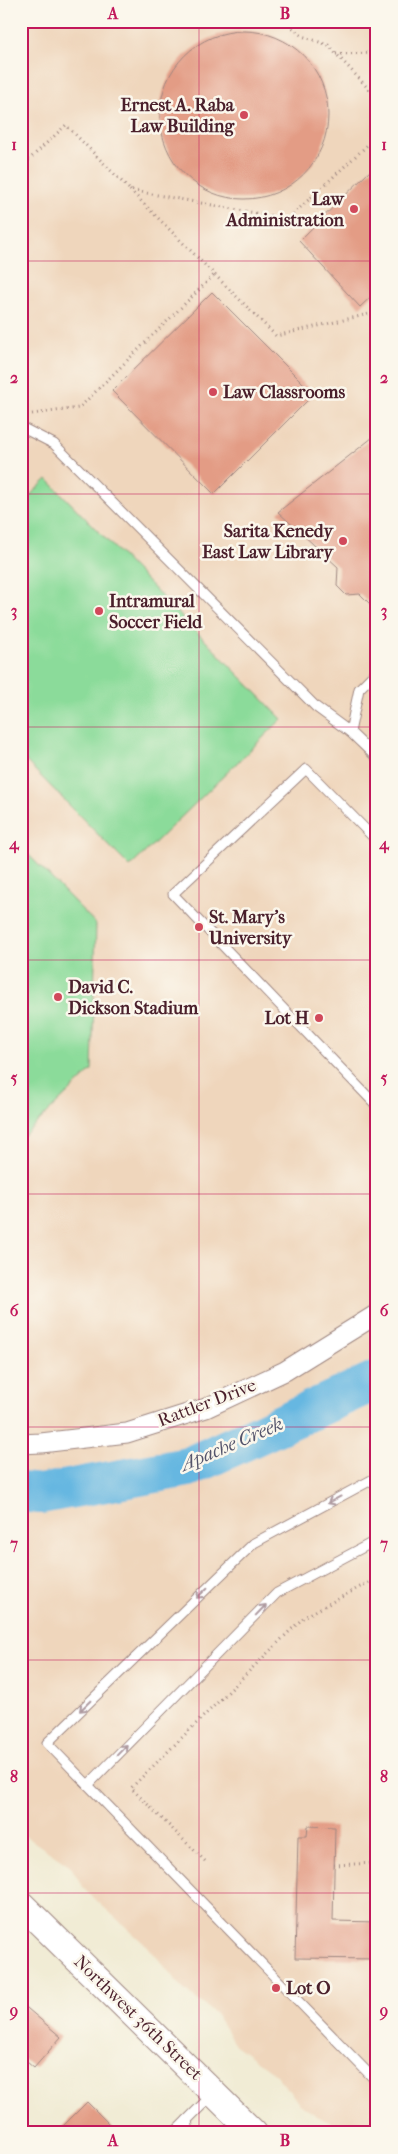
<svg xmlns="http://www.w3.org/2000/svg" width="398" height="2154" viewBox="0 0 398 2154" font-family="'IM FELL French Canon',serif">
<rect width="100%" height="100%" fill="#fbf7ec"/>
<filter id="ink" filterUnits="userSpaceOnUse"><feTurbulence type="fractalNoise" baseFrequency=".02" numOctaves="2"/><feDisplacementMap in="SourceGraphic" scale="10" xChannelSelector="R" yChannelSelector="G"/><feConvolveMatrix kernelMatrix="1 2 1 2 8 2 1 2 1" color-interpolation-filters="sRGB"/></filter>
<filter id="wash" filterUnits="userSpaceOnUse"><feTurbulence type="fractalNoise" baseFrequency=".0096" numOctaves="4" result="noise"/><feDisplacementMap in="SourceGraphic" scale="20" xChannelSelector="R" yChannelSelector="G"/><feGaussianBlur stdDeviation="1.12" result="paint"/><feColorMatrix in="noise" values="0 0 0 0 0 0 0 0 0 0 0 0 0 0 0 0 0 1.4 0 .05"/><feComposite in="paint" operator="in"/></filter>
<g filter="url(#wash)">
<rect width="100%" height="100%" fill="#f1ecd5"/>
<path fill="#efd6bc" d="M 21,21 L 377,21 L 377,2133 L 352,2133 L 317,2116 L 301,2105 L 275,2074 L 236,2046 L 216,2014 L 184,1990 L 150,1949 L 85,1890 L 71,1867 L 21,1833 Z"/>
<g fill="#8bdb9a" stroke="#6a7d62">
<path d="M 47,479 L 282,719 L 130,867 L 21,756 L 21,504 Z"/>
<path d="M 21,847 L 96,924 L 92,1070 L 21,1138 Z"/>
</g>
<g fill="none" stroke-linecap="round" stroke-linejoin="round">
<path stroke="#66b7e1" stroke-width="40" d="M 21,1492 L 40,1494 L 188,1467 L 377,1380"/>
</g>
<g id="blocks">
<g fill="#e39c85">
<circle cx="244" cy="115" r="84"/>
<path d="M 377,164 L 377,291 L 360,307 L 299,241 Z"/>
<path d="M 212,292 L 314,394 L 214,494 L 112,391 Z"/>
<path d="M 377,434 L 377,611 L 360,594 L 346,595 L 337,586 L 338,567 L 278,512 Z"/>
<path d="M 308,1826 L 335,1827 L 333,1921 L 377,1922 L 377,1959 L 295,1958 L 298,1836 L 307,1836 Z"/>
<path d="M 21,2003 L 61,2037 L 34,2068 L 21,2057 Z"/>
<path d="M 87,2102 L 118,2133 L 56,2133 Z"/>
</g>
</g>
</g>
<g filter="url(#ink)">
<use href="#blocks" fill-opacity="0" stroke="#9e8680" stroke-width="1"/>
<g fill="none" stroke-linecap="round" stroke-linejoin="round">
<g stroke="#9e8680" stroke-width="11">
<g id="lane">
<path d="M 21,427 L 54,444 L 316,707 L 350,732"/>
<path d="M 377,671 L 359,689 L 350,732 L 377,758"/>
<path d="M 377,841 L 306,769 L 173,894 L 377,1106"/>
<path d="M 377,1477 L 254,1543 L 47,1743 L 377,2082"/>
<path d="M 88,1785 L 277,1593 L 377,1540"/>
<path d="M 187,2120 L 189,2133"/>
<path d="M 174,2133 L 212,2095"/>
</g>
</g>
<g stroke="#9e8680" stroke-width="21">
<path id="street" d="M 21,1444 L 41,1443 L 127,1433 L 206,1408 L 285,1371 L 377,1314"/>
</g>
<g stroke="#9e8680" stroke-width="28">
<path id="secondary" d="M 21,1904 L 254,2133"/>
</g>
<g stroke="#9e8680" stroke-width="3" stroke-dasharray="1 4" stroke-linecap="butt">
<path d="M 285,21 L 302,36 L 328,45 L 377,98"/>
<path d="M 336,54 L 377,53"/>
<path d="M 21,167 L 66,125 L 130,190 L 288,219 L 374,139 L 377,141"/>
<path d="M 130,190 L 276,336 L 377,312"/>
<path d="M 32,414 L 79,408 L 215,274"/>
<path d="M 205,1861 L 131,1788 L 304,1617 L 377,1578"/>
<path d="M 334,1865 L 377,1863"/>
</g>
<use href="#lane" stroke="#fff" stroke-width="9"/>
<use href="#street" stroke="#fff" stroke-width="19"/>
<use href="#secondary" stroke="#fff" stroke-width="26"/>
</g>
<defs><path id="oneway-shaft" d="M-6 0H5M1.5-3L5.5 0L1.5 3" fill="none" stroke-width="1.6" stroke-linecap="round" stroke-linejoin="round" transform="scale(1.25)"/></defs>
<g stroke="#ae9aa0">
<use href="#oneway-shaft" transform="translate(334 1500) rotate(152)"/>
<use href="#oneway-shaft" transform="translate(202 1593) rotate(136)"/>
<use href="#oneway-shaft" transform="translate(261 1610) rotate(-46)"/>
<use href="#oneway-shaft" transform="translate(85 1706) rotate(136)"/>
<use href="#oneway-shaft" transform="translate(122 1750) rotate(-46)"/>
</g>
</g>
<path fill="none" stroke="#c2185b" stroke-width="1" stroke-opacity="0.55" d="M 199,21 L 199,2133M 21,261 L 377,261M 21,494 L 377,494M 21,727 L 377,727M 21,960 L 377,960M 21,1194 L 377,1194M 21,1427 L 377,1427M 21,1660 L 377,1660M 21,1893 L 377,1893"/>
<g fill="#d1495b" stroke="#fbf7ec" stroke-width="2">
<circle cx="244" cy="115" r="5"/>
<circle cx="354" cy="209" r="5"/>
<circle cx="213" cy="392" r="5"/>
<circle cx="343" cy="541" r="5"/>
<circle cx="99" cy="611" r="5"/>
<circle cx="199" cy="927" r="5"/>
<circle cx="58" cy="997" r="5"/>
<circle cx="319" cy="1018" r="5"/>
<circle cx="276" cy="1988" r="5"/>
</g>
<g text-anchor="middle" dominant-baseline="central" stroke-width="5" stroke-linejoin="round" paint-order="stroke">
<g font-size="18" font-weight="bold" fill="#4a1f2b" stroke="#fbf7ec" text-anchor="start">
<text x="234" y="105" text-anchor="end">Ernest A. Raba<tspan x="234" dy="21">Law Building</tspan></text>
<text x="344" y="199" text-anchor="end">Law<tspan x="344" dy="21">Administration</tspan></text>
<text x="223" y="392">Law Classrooms</text>
<text x="333" y="531" text-anchor="end">Sarita Kenedy<tspan x="333" dy="21">East Law Library</tspan></text>
<text x="109" y="601">Intramural<tspan x="109" dy="21">Soccer Field</tspan></text>
<text x="209" y="917">St. Mary's<tspan x="209" dy="21">University</tspan></text>
<text x="68" y="987">David C.<tspan x="68" dy="21">Dickson Stadium</tspan></text>
<text x="309" y="1018" text-anchor="end">Lot H</text>
<text x="286" y="1988">Lot O</text>
</g>
<g font-size="18" fill="#4a1f2b" stroke="#fbf7ec">
<text transform="translate(207 1403) rotate(-21)">Rattler Drive</text>
<text transform="translate(138 2018) rotate(44)">Northwest 36th Street</text>
</g>
<g font-size="19" font-style="italic" fill="#54546b" stroke="#fbf7ec">
<text transform="translate(232 1444) rotate(-23)">Apache Creek</text>
</g>
</g>
<rect width="398" height="2154" fill="none" stroke="#fbf7ec" stroke-width="55"/>
<rect x="28" y="28" width="342" height="2098" fill="none" stroke="#c2185b" stroke-width="2"/>
<g font-size="16" text-anchor="middle" font-weight="bold" fill="#c2185b">
<text x="113" y="19">A</text>
<text x="285" y="19">B</text>
<text x="14" y="150">1</text>
<text x="384" y="150">1</text>
<text x="14" y="383">2</text>
<text x="384" y="383">2</text>
<text x="14" y="616">3</text>
<text x="384" y="616">3</text>
<text x="14" y="849">4</text>
<text x="384" y="849">4</text>
<text x="14" y="1083">5</text>
<text x="384" y="1083">5</text>
<text x="14" y="1316">6</text>
<text x="384" y="1316">6</text>
<text x="14" y="1549">7</text>
<text x="384" y="1549">7</text>
<text x="14" y="1782">8</text>
<text x="384" y="1782">8</text>
<text x="14" y="2016">9</text>
<text x="384" y="2016">9</text>
<text x="113" y="2146">A</text>
<text x="285" y="2146">B</text>
</g>
</svg>
